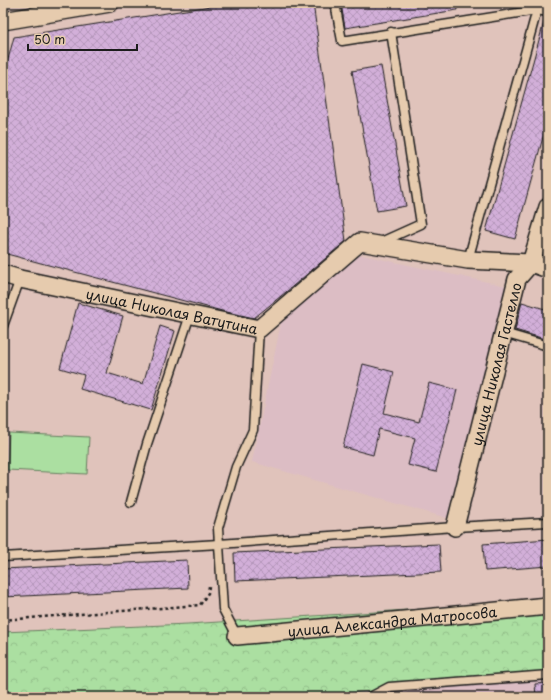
<svg xmlns="http://www.w3.org/2000/svg" width="551" height="700" viewBox="0 0 551 700" font-family="'Playpen Sans',sans-serif">
<defs>
<pattern id="forest-crowns" width="20" height="18" patternUnits="userSpaceOnUse"><rect width="20" height="18" fill="#abdfa1"/><path d="M2 6a3 3 0 1 1 6 0M12 15a3 3 0 1 1 6 0" fill="none" stroke="#93bf8a"/></pattern>
<pattern id="building-cross-hatch" width="8" height="8" patternUnits="userSpaceOnUse"><rect width="8" height="8" fill="#d2afd9"/><path d="M0 0l8 8M0 8l8-8" fill="none" stroke="#b496ba"/></pattern>
</defs>
<rect width="100%" height="100%" fill="#e0c3bb"/>
<filter id="ink" filterUnits="userSpaceOnUse"><feTurbulence type="fractalNoise" baseFrequency=".025" numOctaves="2"/><feDisplacementMap in="SourceGraphic" scale="8" xChannelSelector="R" yChannelSelector="G"/><feConvolveMatrix kernelMatrix="1 2 1 2 8 2 1 2 1" color-interpolation-filters="sRGB"/></filter>
<g filter="url(#ink)">
<g fill="#dcbdc4">
<path d="M 357,254 L 506,286 L 447,518 L 252,462 L 281,323 Z"/>
<path d="M 548,652 L 548,697 L 207,697 Z"/>
</g>
<path fill="url(#forest-crowns)" stroke="#647e5e" d="M 548,601 L 548,676 L 303,697 L 3,697 L 3,632 L 188,624 Z"/>
<path fill="#abdfa1" stroke="#647e5e" d="M 9,433 L 89,437 L 87,474 L 7,470 Z"/>
<g fill="url(#building-cross-hatch)" stroke="#1c1c1c">
<path d="M 230,3 L 313,3 L 346,241 L 286,292 L 254,318 L 222,311 L 3,253 L 3,78 L 14,37 Z"/>
<path d="M 341,3 L 456,3 L 457,10 L 345,28 Z"/>
<path d="M 544,22 L 548,22 L 548,119 L 515,239 L 486,231 Z"/>
<path d="M 381,66 L 406,206 L 377,211 L 352,71 Z"/>
<path d="M 522,302 L 548,310 L 548,340 L 515,330 Z"/>
<path d="M 78,303 L 123,316 L 107,373 L 143,384 L 160,326 L 175,331 L 151,410 L 80,389 L 84,375 L 60,368 Z"/>
<path d="M 363,364 L 394,372 L 384,413 L 419,422 L 429,383 L 457,390 L 436,472 L 408,465 L 415,438 L 379,429 L 373,455 L 343,447 Z"/>
<path d="M 548,539 L 548,566 L 485,571 L 483,544 Z"/>
<path d="M 439,544 L 441,572 L 235,581 L 234,553 Z"/>
<path d="M 187,560 L 188,588 L 3,597 L 3,569 Z"/>
<path d="M 548,683 L 548,697 L 536,697 L 535,684 Z"/>
</g>
<g fill="none" stroke-linecap="round" stroke-linejoin="round">
<g stroke="#1c1c1c" stroke-width="11">
<g id="lane">
<path d="M 335,3 L 342,41 L 537,10"/>
<path d="M 381,242 L 421,224 L 391,32"/>
<path d="M 468,260 L 537,10 L 548,12"/>
<path d="M 3,326 L 20,279"/>
<path d="M 504,333 L 548,346"/>
<path d="M 131,502 L 147,444 L 190,315"/>
<path d="M 3,557 L 219,544 L 455,527 L 548,522"/>
<path d="M 237,636 L 223,609 L 218,528 L 236,467 L 253,430 L 259,329"/>
<path d="M 370,697 L 389,687 L 548,675"/>
</g>
</g>
<g stroke="#1c1c1c" stroke-width="20">
<g id="street">
<path d="M 3,21 L 110,3"/>
<path id="s1" d="M 3,274 L 20,279 L 259,329 L 360,242 L 468,260 L 531,263 L 548,269"/>
<path id="s2" d="M 455,527 L 517,279 L 531,263 L 548,207"/>
<path id="s3" d="M 237,636 L 548,606"/>
</g>
</g>
<path stroke="#1c1c1c" stroke-width="2.5" stroke-dasharray="3 3" stroke-linecap="butt" d="M 3,620 L 200,605 L 208,593 L 209,586"/>
<use href="#lane" stroke="#e6cbae" stroke-width="8"/>
<use href="#street" stroke="#e6cbae" stroke-width="17"/>
</g>
</g>
<g text-anchor="middle" dominant-baseline="central" stroke-width="3" stroke-linejoin="round" paint-order="stroke">
<g font-size="14" fill="#1c1c1c" stroke="#e6cbae">
<text stroke="none"><textPath href="#s1" startOffset="173">улица Николая Ватутина</textPath></text>
<text stroke="none"><textPath href="#s2" startOffset="168">улица Николая Гастелло</textPath></text>
<text stroke="none"><textPath href="#s3" startOffset="156">улица Александра Матросова</textPath></text>
</g>
</g>
<rect width="551" height="700" fill="none" stroke="#e6cbae" stroke-width="16"/>
<rect x="8" y="8" width="535" height="684" fill="none" stroke="#1c1c1c" stroke-width="1.5" filter="url(#ink)"/>
<path d="M28 44v6h109v-6" fill="none" stroke="#1c1c1c" stroke-width="2"/>
<text x="34" y="44" font-size="12" fill="#1c1c1c" stroke="#e6cbae" stroke-width="3" paint-order="stroke">50 m</text>
</svg>
